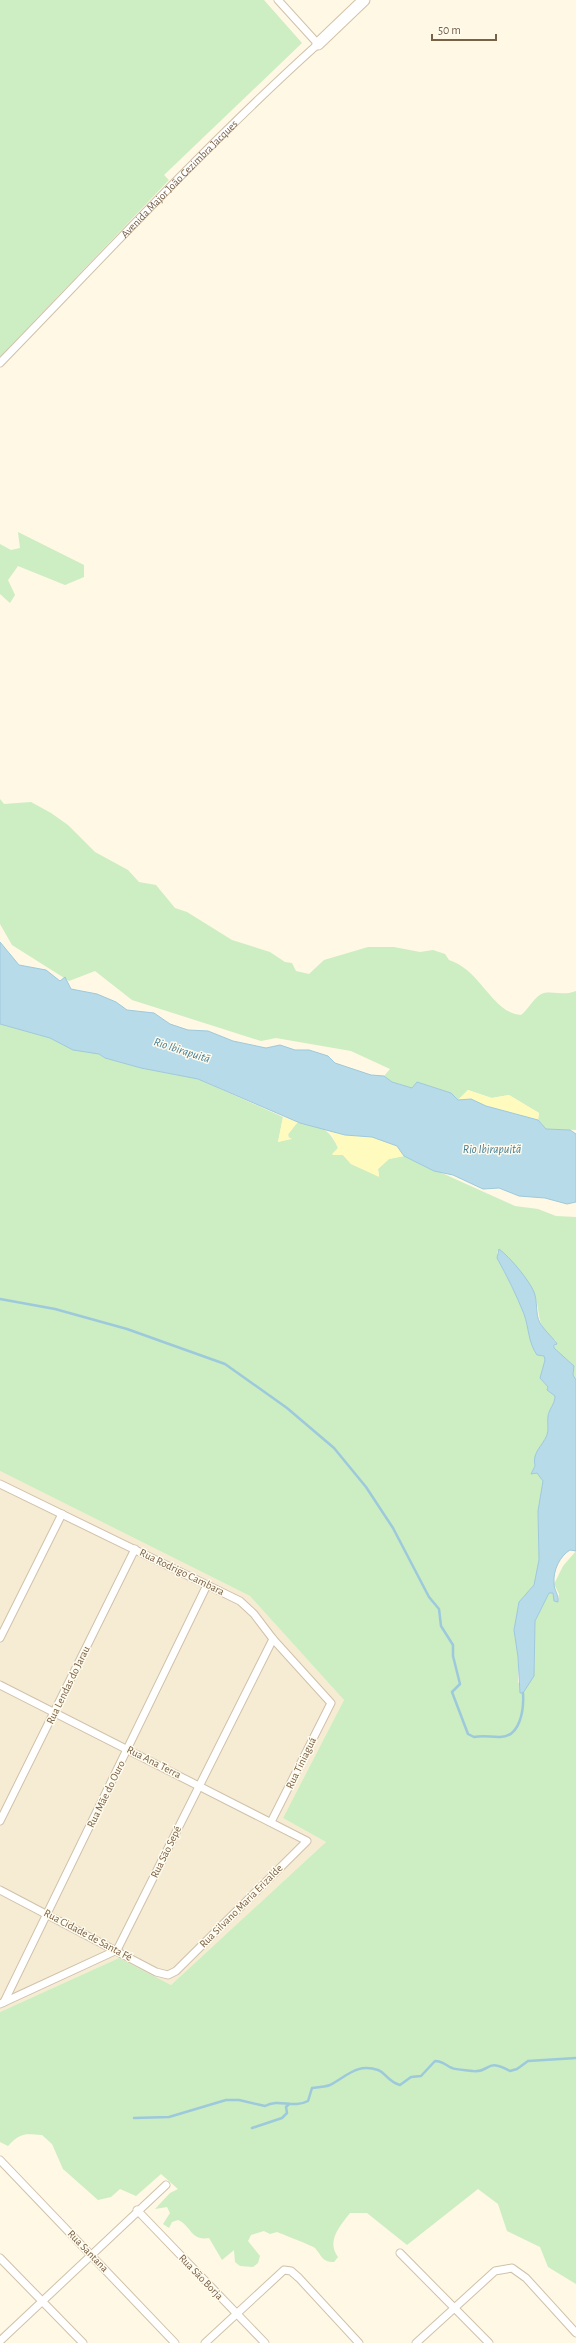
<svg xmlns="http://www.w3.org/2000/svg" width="576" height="2343" viewBox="0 0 576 2343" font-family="'Alegreya Sans',sans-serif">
<rect width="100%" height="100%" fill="#fef8e5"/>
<path fill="#f6ebd3" d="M 0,1471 L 250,1596 L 344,1700 L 283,1818 L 326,1842 L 171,1985 L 119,1958 L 0,2012 Z"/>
<g fill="#cdedc2">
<path d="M 0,0 L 264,0 L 302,43 L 164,175 L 169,180 L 0,357 Z"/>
<path d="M 18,532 L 84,565 L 84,577 L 65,585 L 18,566 L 8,580 L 15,595 L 10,603 L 0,594 L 0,544 L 11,550 L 20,548 Z"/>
<path d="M 0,799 L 4,804 L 31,802 L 51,813 L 68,825 L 95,852 L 128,870 L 139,882 L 156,885 L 175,908 L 187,912 L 232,940 L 270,952 L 285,962 L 292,963 L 296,971 L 309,974 L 324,960 L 368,947 L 394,947 L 420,952 L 433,950 L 445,954 L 449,960 C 481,970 492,1013 521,1015 C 529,1009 535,995 544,993 C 555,991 565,996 576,991 L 576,1130 L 546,1129 L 538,1120 L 539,1113 L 509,1095 L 492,1098 L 468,1090 L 458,1100 L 451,1093 L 417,1082 L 412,1088 L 392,1082 L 384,1076 L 390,1069 L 351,1051 L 276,1038 L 261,1041 L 132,1000 L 95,971 L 69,981 L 12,945 L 0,924 Z"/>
<path d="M 0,1024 L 50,1038 L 73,1050 L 99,1054 L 105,1058 L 141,1068 L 198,1079 L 283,1117 L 278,1142 L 289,1139 L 288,1133 L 297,1123 C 318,1123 330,1129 338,1148 L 332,1154 L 343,1155 L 351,1164 L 379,1176 L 378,1169 L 389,1159 L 404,1156 L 515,1206 L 538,1209 L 556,1216 L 576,1217 L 576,1380 L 573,1375 L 574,1366 L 554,1348 L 556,1341 C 534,1326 542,1313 534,1293 C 530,1283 505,1260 497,1251 L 497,1257 C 507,1276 516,1294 524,1314 C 529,1328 528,1342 537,1355 L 544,1356 L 545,1360 L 540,1378 L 548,1387 L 547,1390 L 555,1396 C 555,1404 549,1409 548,1416 C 547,1422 549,1429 547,1435 C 542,1447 532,1452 535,1466 L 531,1474 L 537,1473 L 543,1481 L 538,1511 L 539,1560 L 534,1585 L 519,1602 L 514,1630 L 518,1657 L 518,1683 L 534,1676 L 535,1621 L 549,1593 L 553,1593 L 554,1601 L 558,1602 L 559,1594 L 554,1584 L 563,1566 L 576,1551 L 576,2284 L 548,2267 L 540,2247 L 507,2231 L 498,2204 L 478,2189 L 407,2245 L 367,2213 L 350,2213 C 340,2226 326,2241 338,2257 L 334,2262 C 322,2262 322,2256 315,2248 C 313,2246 282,2234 277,2232 L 270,2234 L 264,2231 L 251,2235 L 248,2241 L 260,2256 L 258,2263 L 253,2267 L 240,2266 L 235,2262 L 234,2250 L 222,2260 L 209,2238 C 190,2241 192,2226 178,2220 L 172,2222 L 169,2228 L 163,2224 L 170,2213 L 167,2207 L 155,2209 L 170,2193 L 178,2189 L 161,2174 L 136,2196 L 120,2189 L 111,2197 L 98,2200 L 63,2169 L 52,2144 L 42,2135 C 25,2134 21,2132 8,2146 L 0,2142 L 0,2012 L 119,1958 L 171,1985 L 326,1842 L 283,1818 L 344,1700 L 250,1596 L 0,1471 Z"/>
</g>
<g fill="#fffabe">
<path d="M 468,1090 L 491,1098 L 509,1095 L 539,1113 L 538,1120 L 486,1106 L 471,1099 L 458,1100 Z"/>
<path d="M 283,1117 L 300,1123 L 297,1123 L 287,1136 L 292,1139 L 278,1142 Z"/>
<path d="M 324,1129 L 345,1135 L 372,1137 L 397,1146 L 404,1156 L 389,1159 L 378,1169 L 379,1177 L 351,1164 L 343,1155 L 332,1155 L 338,1148 L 332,1134 Z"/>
</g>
<g fill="#b8dbe9" stroke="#9dc9dc">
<path d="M 0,942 L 19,965 L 46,970 L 60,981 L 65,977 L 71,989 L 97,994 L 116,1002 L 127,1010 L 154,1013 L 170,1024 L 188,1030 L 208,1031 L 233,1041 L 266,1048 L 280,1045 L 295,1050 L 309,1050 L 328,1056 L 335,1063 L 371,1075 L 384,1076 L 392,1082 L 412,1088 L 417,1082 L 451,1093 L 458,1100 L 471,1099 L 486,1106 L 538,1120 L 546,1129 L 570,1130 L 576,1134 L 576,1202 L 567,1204 L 545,1198 L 519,1196 L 499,1188 L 483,1189 L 453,1175 L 434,1171 L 404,1156 L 397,1146 L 372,1137 L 345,1135 L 300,1123 L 198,1079 L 141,1068 L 105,1058 L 99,1054 L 73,1050 L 50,1038 L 0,1024 Z"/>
<path d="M 499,1249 C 510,1257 529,1280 534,1292 C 538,1302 535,1314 540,1323 C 544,1330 556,1341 557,1344 L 554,1345 L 554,1348 L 574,1366 L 573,1375 L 576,1380 L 576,1551 L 570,1550 C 560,1556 553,1570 554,1583 C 554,1591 559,1594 558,1602 L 554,1601 L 553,1593 L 549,1593 L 535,1621 L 534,1676 L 523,1693 L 520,1693 L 518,1657 L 514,1630 L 519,1602 L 534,1585 L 539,1560 L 538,1511 L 543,1481 L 537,1473 L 531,1474 L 535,1466 C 532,1452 542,1447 547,1435 C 549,1430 547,1422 548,1416 C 549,1409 555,1404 555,1396 L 547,1390 L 548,1387 L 540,1378 L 545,1360 L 544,1356 L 537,1355 C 528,1342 529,1328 524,1314 C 516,1294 507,1276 497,1258 Z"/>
</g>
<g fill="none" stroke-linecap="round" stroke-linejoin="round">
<g stroke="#9dc9dc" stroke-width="2.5">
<path d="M 0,1299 L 55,1309 L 127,1329 L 225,1364 L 287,1408 L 334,1448 L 366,1487 L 393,1528 L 429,1597 L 439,1609 L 441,1626 L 453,1645 L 453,1656 L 460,1684 L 452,1692 L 468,1734 L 474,1737 C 484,1735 489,1737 499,1737 C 521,1738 524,1708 523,1693"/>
<path d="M 134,2118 L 169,2117 L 226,2100 L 239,2100 L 265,2106 C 279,2098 293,2109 308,2101 L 312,2088 C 317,2087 325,2087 330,2085 C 347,2076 357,2063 378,2070 C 386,2073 388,2082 400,2085 L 411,2077 L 421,2076 L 435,2061 C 443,2061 445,2065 452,2068 C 456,2070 467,2070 473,2071 C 491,2073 485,2057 510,2071 L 517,2069 L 528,2061 L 576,2058"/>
<path d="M 252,2128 L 282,2118 L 287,2113 L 286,2107 L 289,2104"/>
</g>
<g stroke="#d0c1aa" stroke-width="9">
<g id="street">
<path id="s1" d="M 0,363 C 104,256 206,145 318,44 L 278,0"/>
<path d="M 0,1484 L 240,1601 L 254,1614 L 273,1639 L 331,1703 L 271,1822"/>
<path d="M 0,1638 L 62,1514"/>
<path d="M 0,1685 L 307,1841 L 176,1971 L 168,1975 L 156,1972 L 0,1890"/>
<path d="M 0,1821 L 135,1549"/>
<path d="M 4,2002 L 207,1585"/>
<path d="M 0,2004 L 117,1950 L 273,1639"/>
<path d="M 0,2160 L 175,2343"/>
<path d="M 137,2210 L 265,2343"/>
<path d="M 400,2253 L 489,2343"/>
<path d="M 0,2258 L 83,2343"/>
<path d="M 0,2341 L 166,2185"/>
<path d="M 205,2343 L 284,2270 L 291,2271 L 299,2278 L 359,2343"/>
<path d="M 416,2343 L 495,2271 L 512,2268 L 526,2278 L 576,2333"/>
</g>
</g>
<g stroke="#d4c2a7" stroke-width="13">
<path id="secondary" d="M 318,44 L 364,0"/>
</g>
<use href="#street" stroke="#fff" stroke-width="7"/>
<use href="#secondary" stroke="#fff" stroke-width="11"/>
</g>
<g text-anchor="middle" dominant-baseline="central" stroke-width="3" stroke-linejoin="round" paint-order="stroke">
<g font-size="11" fill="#796148" stroke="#fffbed">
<text stroke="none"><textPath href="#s1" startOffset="257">Avenida Major João Cezimbra Jacques</textPath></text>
<text transform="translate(182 1572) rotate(26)">Rua Rodrigo Cambara</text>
<text transform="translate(68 1685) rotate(-64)">Rua Lendas do Jarau</text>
<text transform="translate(154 1762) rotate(27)">Rua Ana Terra</text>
<text transform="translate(301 1763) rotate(-64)">Rua Tiniaguá</text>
<text transform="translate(106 1794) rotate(-64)">Rua Mãe do Ouro</text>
<text transform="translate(166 1852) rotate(-64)">Rua São Sepé</text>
<text transform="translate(241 1906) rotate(-45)">Rua Silvano Maria Erizalde</text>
<text transform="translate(88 1935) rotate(28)">Rua Cidade de Santa Fé</text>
<text transform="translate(88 2251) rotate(46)">Rua Santana</text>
<text transform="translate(201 2277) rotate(46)">Rua São Borja</text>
</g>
<g font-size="12" font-style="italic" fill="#427b95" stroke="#fffbed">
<text transform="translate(182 1050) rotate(18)">Rio Ibirapuitã</text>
<text x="492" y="1149">Rio Ibirapuitã</text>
</g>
</g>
<path d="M432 34v6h64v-6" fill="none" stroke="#796148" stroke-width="2"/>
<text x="438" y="34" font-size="12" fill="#796148" stroke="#fffbed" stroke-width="3" paint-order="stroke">50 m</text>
</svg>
